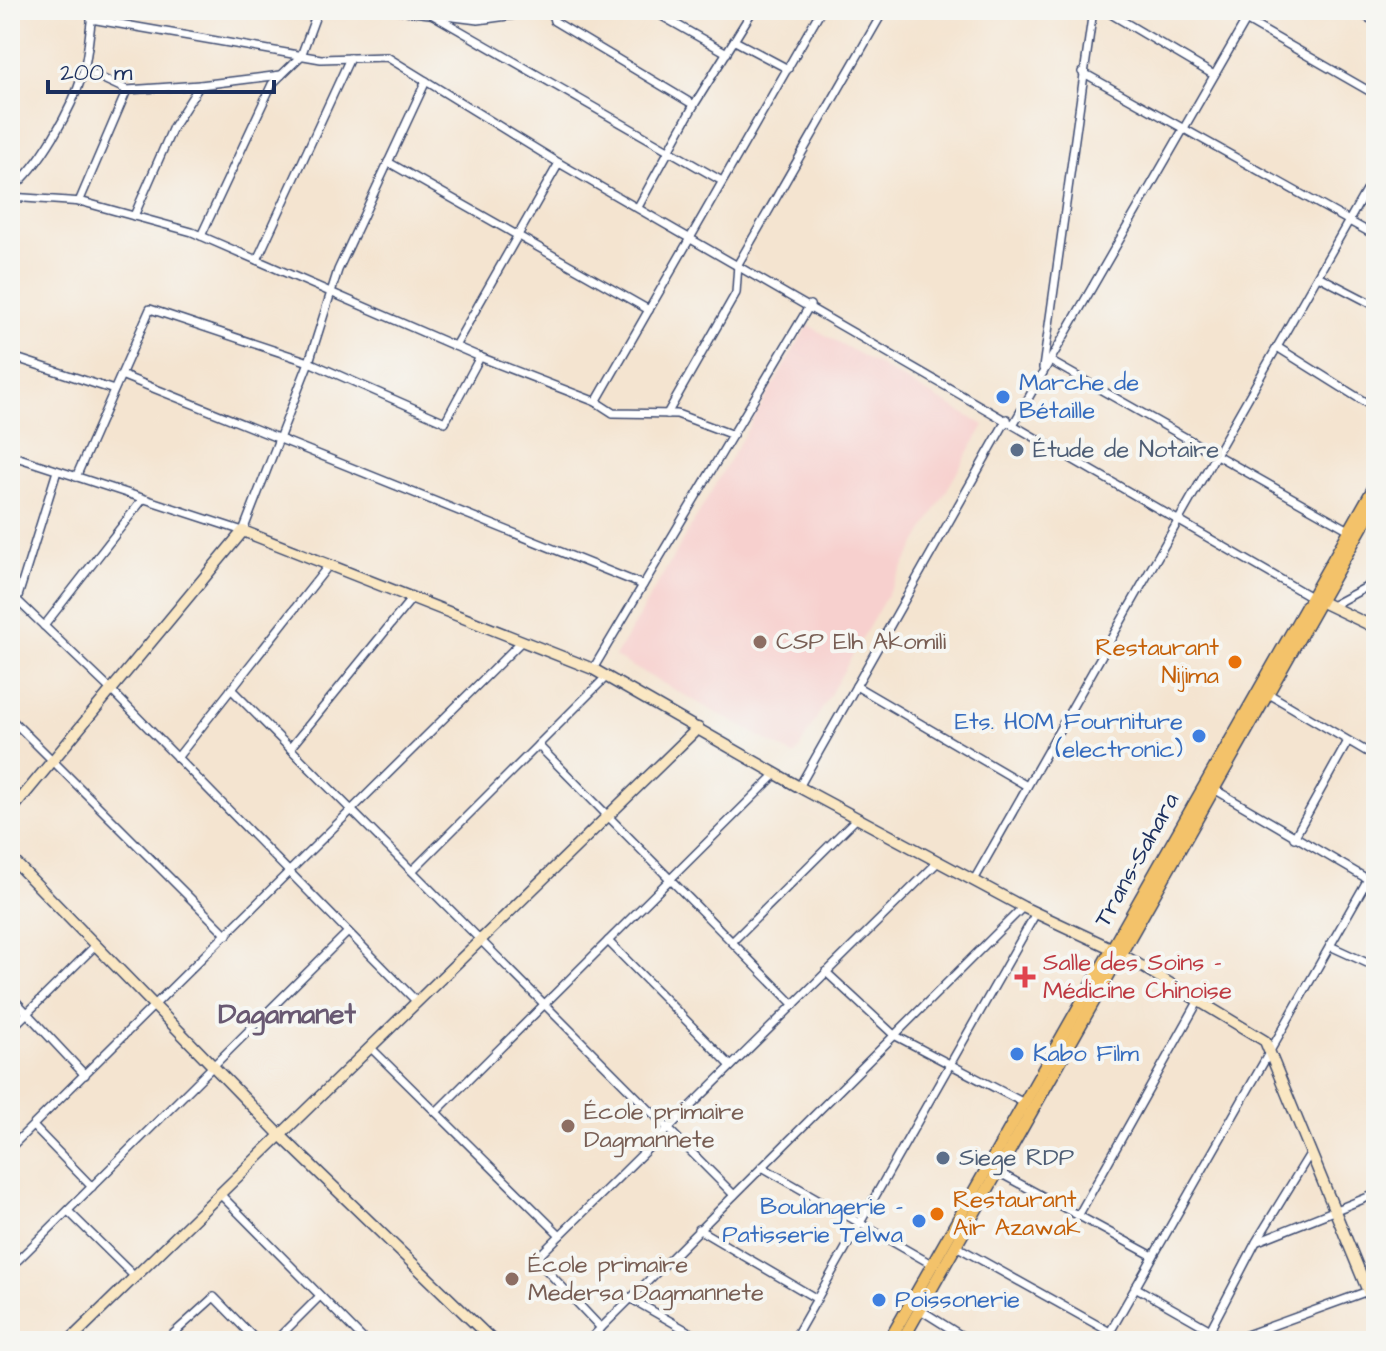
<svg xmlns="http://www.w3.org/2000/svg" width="1386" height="1351" viewBox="0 0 1386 1351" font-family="'Architects Daughter',sans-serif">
<rect width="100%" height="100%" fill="#f6f6f2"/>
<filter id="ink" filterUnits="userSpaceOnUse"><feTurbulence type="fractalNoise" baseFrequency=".0125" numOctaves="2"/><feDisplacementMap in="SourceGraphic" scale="16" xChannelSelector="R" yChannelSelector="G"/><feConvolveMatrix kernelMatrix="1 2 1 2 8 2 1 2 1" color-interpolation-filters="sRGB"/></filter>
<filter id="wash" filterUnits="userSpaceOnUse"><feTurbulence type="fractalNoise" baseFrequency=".006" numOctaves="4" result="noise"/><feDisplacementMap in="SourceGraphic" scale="32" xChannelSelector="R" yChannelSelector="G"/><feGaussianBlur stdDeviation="1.8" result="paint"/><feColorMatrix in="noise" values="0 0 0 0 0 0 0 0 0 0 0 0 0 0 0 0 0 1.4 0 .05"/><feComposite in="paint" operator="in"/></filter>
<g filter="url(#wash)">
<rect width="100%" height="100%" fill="#f4e4d0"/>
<path fill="#f7d0ce" d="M 808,325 L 984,425 L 795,756 L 615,657 Z"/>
</g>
<g filter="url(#ink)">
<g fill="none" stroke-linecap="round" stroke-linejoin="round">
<g stroke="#3c4a6f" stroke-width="10">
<g id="street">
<path d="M 397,10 L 478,20 L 551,10 L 554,21 L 694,105"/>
<path d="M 651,10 L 727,53"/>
<path d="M 1104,10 L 1214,75"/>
<path d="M 1228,10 L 1376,95"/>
<path d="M 1354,10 L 1376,22"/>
<path d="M 433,15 L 722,181"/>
<path d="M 91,19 L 321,59 L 387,57 L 559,163 L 1311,597"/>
<path d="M 735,41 L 788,69"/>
<path d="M 84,70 L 127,90"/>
<path d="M 1082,72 L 1376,236"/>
<path d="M 388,162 L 649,310"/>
<path d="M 10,190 C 40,167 72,109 83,73 C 89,53 89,30 93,10"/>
<path d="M 10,197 L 83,202 L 192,232 L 480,357 L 596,402 L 613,413 L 677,414 L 733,435"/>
<path d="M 79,202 L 127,90 L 200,85"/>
<path d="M 638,207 L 694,105 L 753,10"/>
<path d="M 134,216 L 173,127 L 200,85 L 281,75"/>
<path d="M 201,236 L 272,84 L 301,56 L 318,10"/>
<path d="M 257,260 L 350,58"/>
<path d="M 1318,276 L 1376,306"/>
<path d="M 455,346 L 559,163"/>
<path d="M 1277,347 L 1376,409"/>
<path d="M 10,356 L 114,390"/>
<path d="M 1050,361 L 1351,531"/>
<path d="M 1043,368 L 1093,10"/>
<path d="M 121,375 L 643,585"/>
<path d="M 596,402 L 821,10"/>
<path d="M 667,414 L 736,293 L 738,264 L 884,10"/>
<path d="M 1014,423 L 1252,10"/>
<path d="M 10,455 L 243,531 L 309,362 L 338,270 L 426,81"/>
<path d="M 76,477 L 150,309 L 309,362 L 445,422 L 480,357"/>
<path d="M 18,601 L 111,690 L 417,1002"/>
<path d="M 1331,606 L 1376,582"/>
<path d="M 10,622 L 57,471"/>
<path d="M 44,626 L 143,499"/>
<path d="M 593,669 L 810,305"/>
<path d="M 856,686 L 1027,786"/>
<path d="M 231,689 L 734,1195"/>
<path d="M 1269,694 L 1376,757"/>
<path d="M 10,718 L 227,935"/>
<path d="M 538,745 L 794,1005"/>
<path d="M 291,747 L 412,598"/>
<path d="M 177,758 L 329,565"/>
<path d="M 799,787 L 1007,419"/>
<path d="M 1214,789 L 1376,884"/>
<path d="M 1294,838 L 1348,741"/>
<path d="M 413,870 L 606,677"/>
<path d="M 974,880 L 1376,173"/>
<path d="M 608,941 L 731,1066"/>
<path d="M 732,942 L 857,818"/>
<path d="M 1330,946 L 1376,967"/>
<path d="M 826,972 L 894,1035 L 1026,1104"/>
<path d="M 10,995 L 85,1075"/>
<path d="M 10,1030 L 96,945"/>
<path d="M 370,1047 L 560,1235"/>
<path d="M 1373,1057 L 1376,1065"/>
<path d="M 436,1112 L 776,774"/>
<path d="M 33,1126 L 92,1187"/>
<path d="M 10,1148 L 522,641"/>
<path d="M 762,1167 L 933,1265"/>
<path d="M 998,1172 L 1153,1256"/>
<path d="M 220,1194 L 365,1341"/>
<path d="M 68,1211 L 135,1277"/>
<path d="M 1078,1216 L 1199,1000"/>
<path d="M 698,1229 L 817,1299"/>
<path d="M 1258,1241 L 1376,1194"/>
<path d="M 956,1246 L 1110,1332"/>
<path d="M 10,1261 L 18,1260 L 348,932"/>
<path d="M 1135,1287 L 1230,1341 L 1368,1291"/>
<path d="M 628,1297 L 705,1341"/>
<path d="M 919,1309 L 970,1341"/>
<path d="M 601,1328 L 536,1259 L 938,862"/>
<path d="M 180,1341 L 173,1334 L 214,1297 L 257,1341"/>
<path d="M 275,1341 L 320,1296"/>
<path d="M 588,1341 L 1023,907"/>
<path d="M 793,1341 L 1036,913"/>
<path d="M 1105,1341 L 1376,865"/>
<path d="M 1209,1341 L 1209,1332 L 1256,1242 L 1311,1152"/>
</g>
</g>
<g stroke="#3c4a6f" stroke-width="13">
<g id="secondary">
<path d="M 1313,598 L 1376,628"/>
<path d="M 10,812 L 243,531 L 593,669 L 799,787 L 1023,907 L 1113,949 L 1265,1041 L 1376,1311"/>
<path d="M 10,857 L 280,1135 L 493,1341"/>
<path d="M 69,1341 L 698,728"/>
</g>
</g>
<g stroke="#3c4a6f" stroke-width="14">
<g id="primary">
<path d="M 889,1341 L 1376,484"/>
<path d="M 902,1341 L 1376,502"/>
</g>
</g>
<use href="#street" stroke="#fff" stroke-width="7"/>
<use href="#secondary" stroke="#fae7c3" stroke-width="10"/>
<use href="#primary" stroke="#f3c26a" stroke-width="11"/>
</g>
</g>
<g fill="#3f7fe0" stroke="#f6f6f2" stroke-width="3">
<circle cx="1003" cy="397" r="8"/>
<circle cx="1199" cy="736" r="8"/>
<circle cx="1017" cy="1054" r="8"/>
<circle cx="919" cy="1221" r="8"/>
<circle cx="879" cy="1300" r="8"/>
</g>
<g fill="#5c6f8a" stroke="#f6f6f2" stroke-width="3">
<circle cx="1017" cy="450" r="8"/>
<circle cx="943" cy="1158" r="8"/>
</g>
<g fill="#8d6e63" stroke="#f6f6f2" stroke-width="3">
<circle cx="760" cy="642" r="8"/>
<circle cx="568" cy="1126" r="8"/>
<circle cx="512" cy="1279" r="8"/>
</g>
<g fill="#e8710a" stroke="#f6f6f2" stroke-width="3">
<circle cx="1235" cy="662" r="8"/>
<circle cx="937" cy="1214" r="8"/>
</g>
<path fill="#e0444e" stroke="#f6f6f2" stroke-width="3" d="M1021 965h8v8h8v8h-8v8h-8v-8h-8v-8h8z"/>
<g text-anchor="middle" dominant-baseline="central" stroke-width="8" stroke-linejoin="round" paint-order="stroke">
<g font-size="24" fill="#366cbe" stroke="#f6f6f2" text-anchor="start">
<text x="1019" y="383">Marche de<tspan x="1019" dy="28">Bétaille</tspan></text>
<text x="1183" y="722" text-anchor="end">Ets. HOM Fourniture<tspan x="1183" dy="28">(electronic)</tspan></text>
<text x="1033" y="1054">Kabo Film</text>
<text x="903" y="1207" text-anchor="end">Boulangerie -<tspan x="903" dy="28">Patisserie Telwa</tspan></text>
<text x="895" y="1300">Poissonerie</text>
</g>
<g font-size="24" fill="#4e5e75" stroke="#f6f6f2" text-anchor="start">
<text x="1033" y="450">Étude de Notaire</text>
<text x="959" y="1158">Siege RDP</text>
</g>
<g font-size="24" fill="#785e54" stroke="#f6f6f2" text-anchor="start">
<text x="776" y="642">CSP Elh Akomili</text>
<text x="584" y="1112">École primaire<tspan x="584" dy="28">Dagmannete</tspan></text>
<text x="528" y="1265">École primaire<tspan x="528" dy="28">Medersa Dagmannete</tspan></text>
</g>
<g font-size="24" fill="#c56008" stroke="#f6f6f2" text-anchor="end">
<text x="1219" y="648">Restaurant<tspan x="1219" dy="28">Nijima</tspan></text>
<text x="953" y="1200" text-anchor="start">Restaurant<tspan x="953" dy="28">Air Azawak</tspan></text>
</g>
<g font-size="24" fill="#1b2f5e" stroke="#f6f6f2">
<text transform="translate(1137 860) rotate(-61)">Trans-Sahara</text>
</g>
<g font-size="24" fill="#be3a42" stroke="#f6f6f2" text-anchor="start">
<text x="1043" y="963">Salle des Soins -<tspan x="1043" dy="28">Médicine Chinoise</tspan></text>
</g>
<g font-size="28" font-weight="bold" fill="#695972" stroke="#f6f6f2">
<text x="287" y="1014">Dagamanet</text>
</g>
</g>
<rect width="1386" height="1351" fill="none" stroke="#f6f6f2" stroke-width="40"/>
<path d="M48 80v12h226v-12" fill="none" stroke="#1b2f5e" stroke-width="4"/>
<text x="60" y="80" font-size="24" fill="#1b2f5e" stroke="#f6f6f2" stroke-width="6" paint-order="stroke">200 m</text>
</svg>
